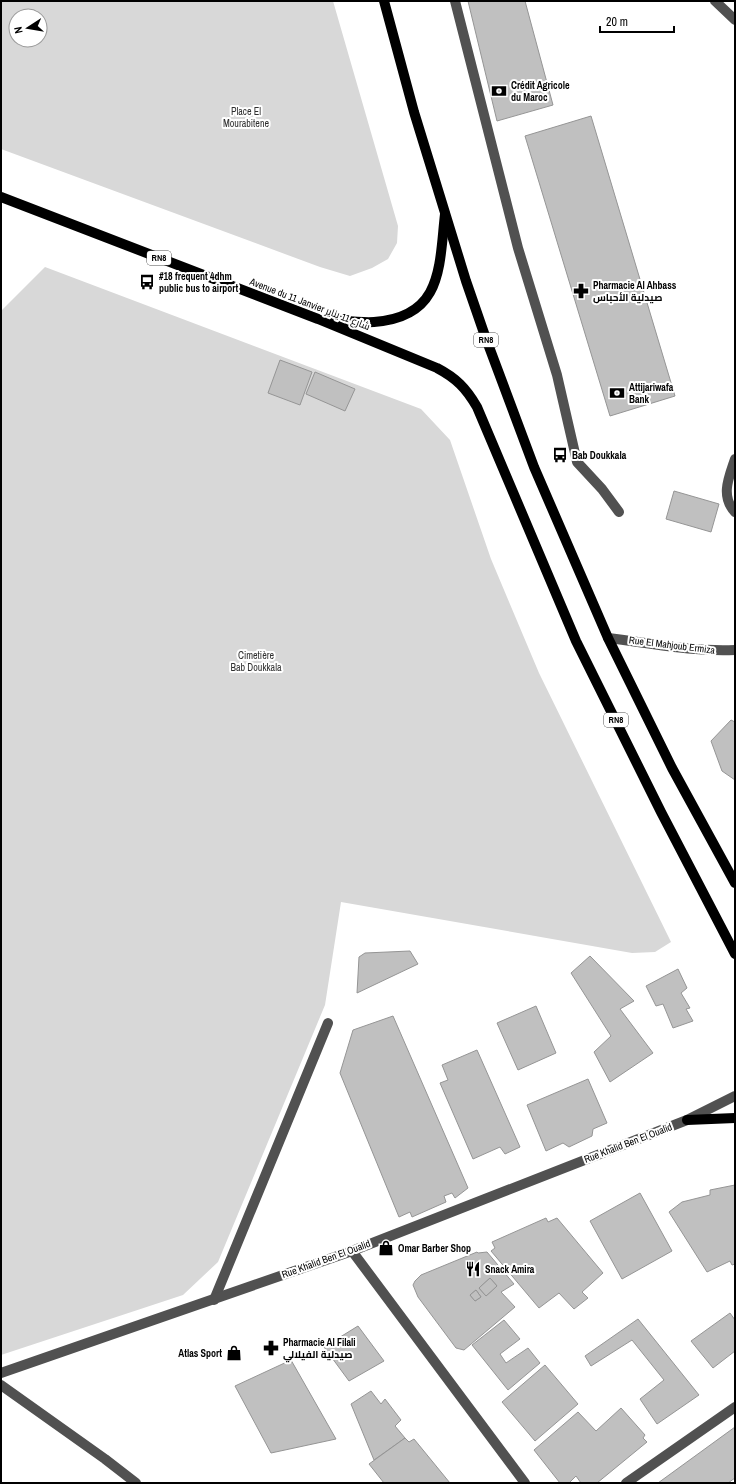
<svg xmlns="http://www.w3.org/2000/svg" width="736" height="1484" viewBox="0 0 736 1484" font-family="'Archivo Narrow',Cairo,sans-serif">
<rect width="100%" height="100%" fill="#fff"/>
<g fill="#d8d8d8" fill-rule="evenodd">
<path d="M 1,1 L 333,1 L 398,226 L 397,243 L 388,259 L 372,268 L 350,276 L 320,267 L 1,149 ZM 16,16 L 40,16 L 40,40 L 16,40 Z"/>
<path d="M 45,267 L 421,409 L 450,440 L 491,559 L 539,673 L 671,942 L 655,952 L 632,953 L 341,902 L 325,1005 L 218,1262 L 183,1295 L 1,1355 L 1,311 Z"/>
</g>
<g fill="#c0c0c0" stroke="#959595" fill-rule="evenodd">
<path d="M 468,1 L 525,1 L 553,105 L 497,121 Z"/>
<path d="M 591,116 L 675,396 L 610,416 L 525,136 Z"/>
<path d="M 280,360 L 312,372 L 300,405 L 268,393 Z"/>
<path d="M 315,372 L 355,389 L 345,411 L 306,394 Z"/>
<path d="M 674,491 L 719,504 L 711,532 L 666,519 Z"/>
<path d="M 731,720 L 735,722 L 735,780 L 722,771 L 711,741 Z"/>
<path d="M 410,951 L 418,964 L 357,993 L 359,957 L 365,953 Z"/>
<path d="M 590,956 L 634,1001 L 620,1009 L 653,1053 L 610,1082 L 594,1052 L 611,1036 L 571,973 Z"/>
<path d="M 678,969 L 687,988 L 681,993 L 690,1008 L 686,1009 L 693,1021 L 673,1028 L 663,1004 L 656,1006 L 646,986 Z"/>
<path d="M 536,1006 L 556,1053 L 518,1070 L 497,1023 Z"/>
<path d="M 393,1016 L 468,1188 L 455,1198 L 452,1193 L 444,1196 L 446,1202 L 412,1217 L 410,1212 L 399,1217 L 340,1073 L 353,1030 Z"/>
<path d="M 477,1050 L 520,1147 L 505,1154 L 500,1147 L 473,1159 L 440,1083 L 448,1080 L 442,1065 Z"/>
<path d="M 588,1079 L 607,1123 L 593,1129 L 592,1136 L 569,1147 L 563,1143 L 546,1151 L 527,1105 Z"/>
<path d="M 735,1185 L 735,1264 L 732,1265 L 730,1261 L 707,1272 L 669,1212 L 682,1202 L 710,1195 L 710,1190 Z"/>
<path d="M 640,1193 L 672,1251 L 622,1279 L 590,1221 Z"/>
<path d="M 546,1218 L 548,1222 L 557,1218 L 603,1273 L 582,1292 L 588,1298 L 574,1309 L 559,1293 L 539,1308 L 491,1251 L 495,1248 L 492,1242 Z"/>
<path d="M 477,1252 L 478,1253 L 487,1252 L 514,1284 L 501,1292 L 515,1307 L 464,1350 L 456,1348 L 418,1297 L 413,1285 L 415,1281 L 421,1275 ZM 490,1278 L 497,1286 L 486,1296 L 479,1288 ZM 476,1290 L 481,1297 L 475,1301 L 470,1295 Z"/>
<path d="M 490,1278 L 497,1286 L 486,1296 L 479,1288 Z"/>
<path d="M 476,1290 L 481,1297 L 475,1301 L 470,1295 Z"/>
<path d="M 730,1313 L 735,1320 L 735,1351 L 713,1368 L 691,1341 Z"/>
<path d="M 638,1319 L 699,1395 L 657,1424 L 640,1399 L 664,1380 L 632,1340 L 591,1366 L 585,1356 Z"/>
<path d="M 504,1320 L 520,1339 L 500,1354 L 506,1363 L 528,1348 L 540,1363 L 508,1390 L 472,1345 Z"/>
<path d="M 358,1326 L 384,1361 L 349,1381 L 324,1347 Z"/>
<path d="M 291,1360 L 336,1439 L 271,1453 L 235,1386 Z"/>
<path d="M 545,1365 L 578,1404 L 535,1441 L 502,1402 Z"/>
<path d="M 371,1391 L 381,1404 L 385,1399 L 401,1420 L 395,1426 L 405,1438 L 374,1460 L 351,1404 Z"/>
<path d="M 621,1408 L 645,1435 L 643,1438 L 647,1442 L 597,1483 L 581,1483 L 576,1476 L 569,1483 L 560,1483 L 534,1450 L 578,1412 L 596,1431 Z"/>
<path d="M 735,1427 L 735,1478 L 728,1483 L 658,1483 Z"/>
<path d="M 405,1438 L 409,1442 L 414,1439 L 450,1483 L 384,1483 L 369,1464 Z"/>
</g>
<g fill="none" stroke-linecap="round" stroke-linejoin="round">
<g stroke="#515151" stroke-width="10">
<path d="M 455,1 L 518,248 L 557,375 L 577,462 L 602,489 L 619,512"/>
<path d="M 715,1 L 735,20"/>
<path d="M 735,459 C 729,477 720,496 735,512"/>
<path d="M 608,638 C 650,643 693,652 735,650"/>
<path d="M 352,1251 L 525,1483"/>
<path d="M 214,1300 L 328,1023"/>
<path d="M 1,1373 L 352,1251 L 687,1120 L 735,1096"/>
<path d="M 1,1385 L 105,1459 L 136,1483"/>
<path d="M 626,1483 L 735,1407"/>
</g>
<g stroke="#000" stroke-width="10">
<path d="M 384,1 L 414,112 L 466,281 L 485,336 L 534,467 L 608,638 L 672,768 L 735,883"/>
<path d="M 1,197 L 318,319 L 437,368 C 456,378 466,388 477,407 L 576,641 L 661,812 L 735,954"/>
<path d="M 326,319 C 342,320 359,323 374,322 C 443,317 439,267 445,214"/>
<path d="M 687,1120 L 735,1118"/>
</g>
</g>
<defs>
<g id="bank-bare" transform="scale(1.2)"><path d="M-6-4H6V4H-6ZM0-2.3a2.3 2.3 0 1 0 0 4.6a2.3 2.3 0 1 0 0-4.6Z" fill="#000" stroke="#fff" stroke-width="2.5" paint-order="stroke"/></g>
<g id="bus-bare" transform="scale(1.2)"><path d="M-5-6H5V4H4V6H2V4H-2V6H-4V4H-5ZM-3.5-4V0h7V-4ZM-3.5 1.2v1.5H-2V1.2ZM2 1.2v1.5H3.5V1.2Z" fill="#000" stroke="#fff" stroke-width="2.5" paint-order="stroke"/></g>
<g id="pharmacy-bare" transform="scale(1.2)"><path d="M-2-6h4v4h4v4h-4v4h-4v-4h-4v-4h4Z" fill="#000" stroke="#fff" stroke-width="2.5" paint-order="stroke"/></g>
<g id="shop-bare" transform="scale(1.2)"><path d="M-5-2.5h2.3a2.7 3.5 0 0 1 5.4 0H5L5.5 6h-11ZM-1.5-2.5h3a1.5 2.3 0 0 0-3 0Z" fill="#000" stroke="#fff" stroke-width="2.5" paint-order="stroke"/></g>
<g id="restaurant-bare" transform="scale(1.2)"><path d="M-5-6h1v4h1v-4h1v4h1v-4h1v5L-1.5 .5V6h-2V.5L-5-1ZM5-6V6H3V1.5H1.5Q1.5-4 5-6Z" fill="#000" stroke="#fff" stroke-width="2.5" paint-order="stroke"/></g>
</defs>
<g fill-rule="evenodd">
<use href="#bank-bare" x="499" y="91"/>
<use href="#bus-bare" x="147" y="282"/>
<use href="#pharmacy-bare" x="581" y="291"/>
<use href="#bank-bare" x="617" y="393"/>
<use href="#bus-bare" x="560" y="455"/>
<use href="#shop-bare" x="386" y="1248"/>
<use href="#restaurant-bare" x="473" y="1269"/>
<use href="#pharmacy-bare" x="271" y="1348"/>
<use href="#shop-bare" x="234" y="1353"/>
</g>
<g text-anchor="middle" dominant-baseline="central" stroke-width="4" stroke-linejoin="round" paint-order="stroke">
<g fill="#fff" stroke="#4c4c4c" stroke-width="1">
<rect x="147" y="251" width="24" height="14" rx="3"/>
<rect x="474" y="333" width="24" height="14" rx="3"/>
<rect x="604" y="713" width="24" height="14" rx="3"/>
</g>
<g font-size="9" font-weight="bold" fill="#000">
<text x="159" y="258">RN8</text>
<text x="486" y="340">RN8</text>
<text x="616" y="720">RN8</text>
</g>
<g font-size="10" font-weight="bold" fill="#000" stroke="#fff" text-anchor="start">
<text x="511" y="85">Crédit Agricole<tspan x="511" dy="12">du Maroc</tspan></text>
<text x="159" y="276">#18 frequent 4dhm<tspan x="159" dy="12">public bus to airport</tspan></text>
<text x="593" y="285">Pharmacie Al Ahbass<tspan x="593" dy="12">صيدلية الأحباس</tspan></text>
<text x="629" y="387">Attijariwafa<tspan x="629" dy="12">Bank</tspan></text>
<text x="572" y="455">Bab Doukkala</text>
<text x="398" y="1248">Omar Barber Shop</text>
<text x="485" y="1269">Snack Amira</text>
<text x="283" y="1342">Pharmacie Al Filali<tspan x="283" dy="12">صيدلية الفيلالي</tspan></text>
<text x="222" y="1353" text-anchor="end">Atlas Sport</text>
</g>
<g font-size="10" fill="#2f2f2f" stroke="#fff">
<text x="246" y="111">Place El<tspan x="246" dy="12">Mourabitene</tspan></text>
<text x="256" y="655">Cimetière<tspan x="256" dy="12">Bab Doukkala</tspan></text>
</g>
<g font-size="10" fill="#000" stroke="#fff">
<text transform="translate(310 304) rotate(21)">Avenue du 11 Janvier شارع 11 يناير</text>
<text transform="translate(672 645) rotate(7)">Rue El Mahjoub Ermiza</text>
<text transform="translate(628 1143) rotate(-21)">Rue Khalid Ben El Oualid</text>
<text transform="translate(326 1259) rotate(-20)">Rue Khalid Ben El Oualid</text>
</g>
</g>
<rect width="736" height="1484" fill="none" stroke="#000000" stroke-width="4"/>
<g transform="translate(28 28) rotate(258)"><circle r="19" fill="#ffffff" stroke="#999999"/>
<path d="M0-3L7 15L0 10L-7 15Z" fill="#000000"/>
<text y="-6" font-size="11" font-weight="bold" text-anchor="middle" fill="#000000">N</text>
</g>
<path d="M600 26v6h74v-6" fill="none" stroke="#000000" stroke-width="2"/>
<text x="606" y="26" font-size="12" fill="#000000" stroke="#ffffff" stroke-width="3" paint-order="stroke">20 m</text>
</svg>
